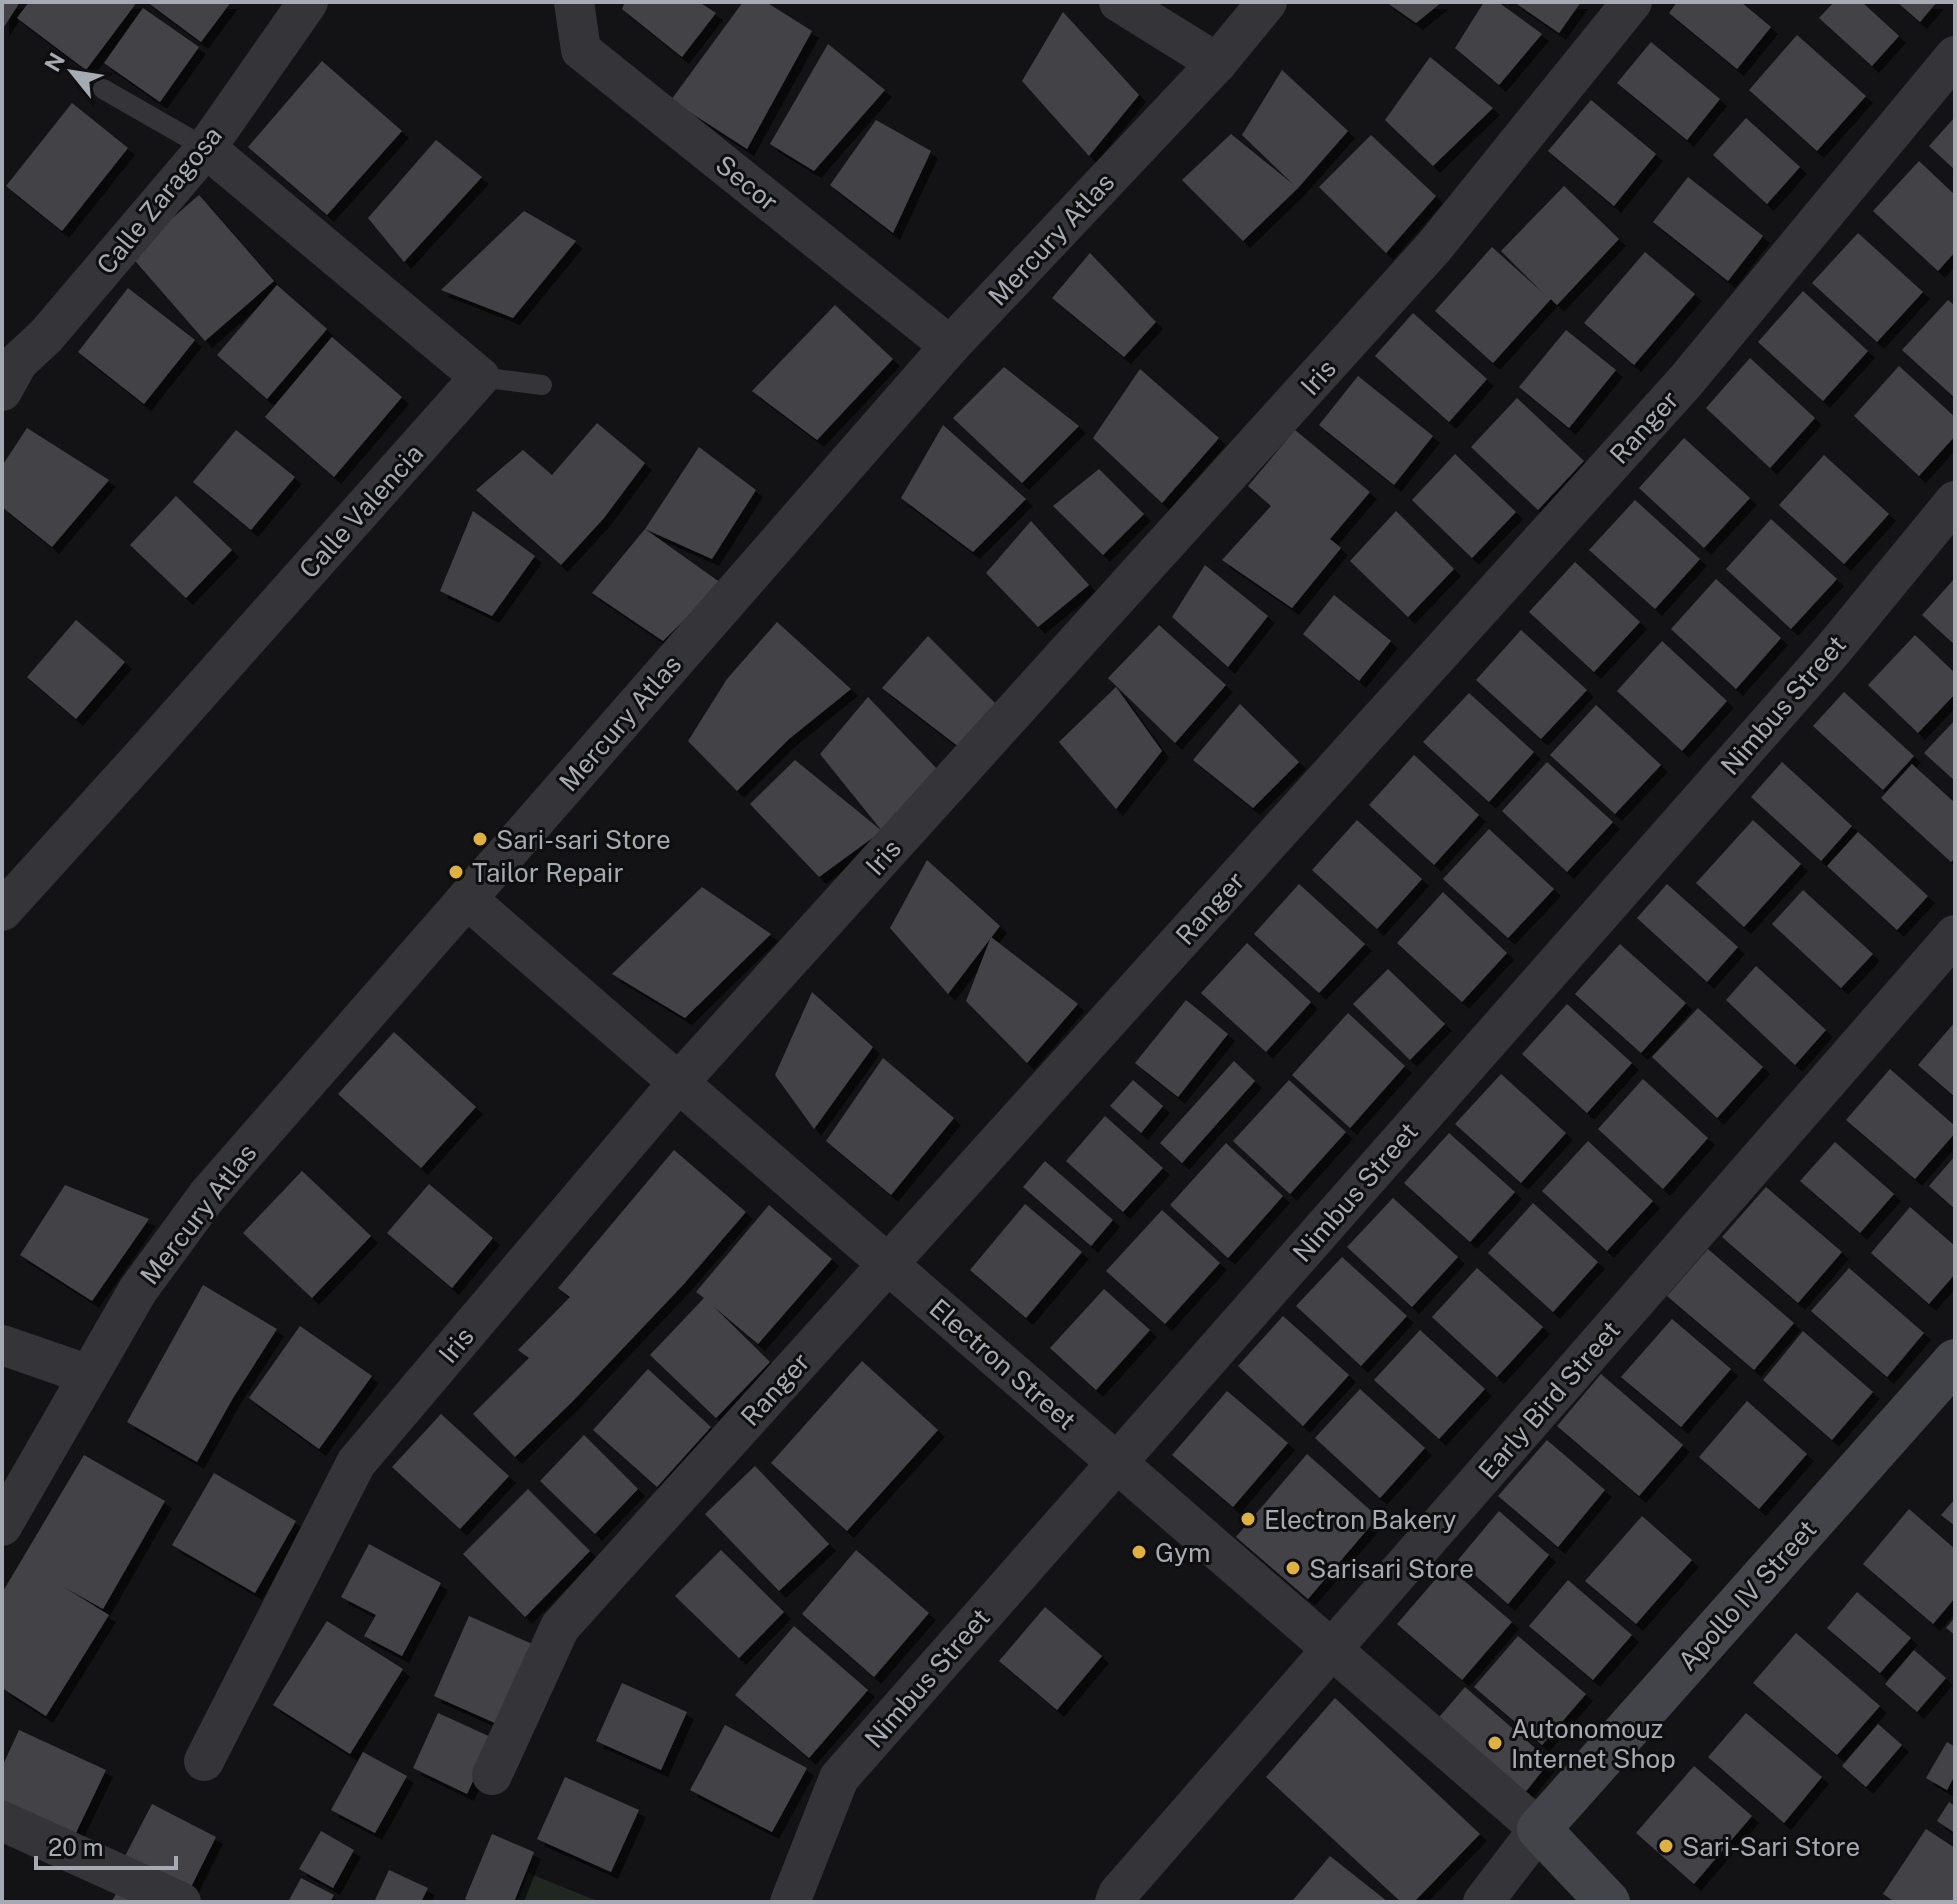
<svg xmlns="http://www.w3.org/2000/svg" width="1957" height="1904" viewBox="0 0 1957 1904" font-family="'Public Sans',sans-serif">
<defs>
<filter id="shadow"><feDropShadow dx="7" dy="7" stdDeviation="0" flood-color="#0009"/></filter>
</defs>
<rect width="100%" height="100%" fill="#131315"/>
<path fill="#202721" d="M 528,1873 L 600,1902 L 517,1902 Z"/>
<g fill="#424347" filter="url(#shadow)">
<path d="M 2,2 L 20,2 L 2,30 Z"/>
<path d="M 29,2 L 137,2 L 86,70 L 17,18 Z"/>
<path d="M 147,2 L 231,2 L 201,42 Z"/>
<path d="M 625,2 L 699,2 L 716,13 L 682,57 L 622,9 Z"/>
<path d="M 743,2 L 766,2 L 812,31 L 747,149 L 671,100 Z"/>
<path d="M 1386,2 L 1442,2 L 1416,23 Z"/>
<path d="M 1484,2 L 1498,2 L 1542,34 L 1499,85 L 1455,48 Z"/>
<path d="M 1514,2 L 1581,2 L 1559,33 Z"/>
<path d="M 1677,2 L 1741,2 L 1771,27 L 1737,69 L 1669,13 Z"/>
<path d="M 1834,2 L 1862,2 L 1899,36 L 1872,66 L 1819,18 Z"/>
<path d="M 1897,2 L 1937,2 L 1920,22 Z"/>
<path d="M 143,8 L 199,47 L 160,102 L 104,63 Z"/>
<path d="M 1063,12 L 1139,95 L 1089,156 L 1022,81 Z"/>
<path d="M 1797,35 L 1866,96 L 1817,151 L 1749,90 Z"/>
<path d="M 1651,42 L 1720,99 L 1687,140 L 1617,83 Z"/>
<path d="M 828,44 L 885,90 L 814,171 L 770,144 Z"/>
<path d="M 1430,57 L 1493,108 L 1433,166 L 1385,120 Z"/>
<path d="M 322,61 L 402,131 L 327,215 L 248,147 Z"/>
<path d="M 1282,70 L 1348,131 L 1298,188 L 1243,241 L 1182,180 L 1231,134 L 1294,185 L 1242,135 Z"/>
<path d="M 1591,100 L 1656,154 L 1614,206 L 1548,151 Z"/>
<path d="M 72,103 L 128,148 L 62,231 L 6,186 Z"/>
<path d="M 1955,117 L 1955,170 L 1929,146 Z"/>
<path d="M 1746,118 L 1800,167 L 1767,204 L 1713,155 Z"/>
<path d="M 876,120 L 931,151 L 893,233 L 830,185 Z"/>
<path d="M 1371,135 L 1436,196 L 1386,253 L 1319,187 Z"/>
<path d="M 436,140 L 482,177 L 404,262 L 368,218 Z"/>
<path d="M 1919,161 L 1955,195 L 1955,252 L 1938,271 L 1873,211 Z"/>
<path d="M 1688,177 L 1763,236 L 1728,281 L 1653,222 Z"/>
<path d="M 1564,186 L 1619,239 L 1557,305 L 1551,299 L 1493,363 L 1435,311 L 1492,247 L 1543,293 L 1501,251 Z"/>
<path d="M 199,195 L 274,281 L 205,341 L 130,255 Z"/>
<path d="M 524,211 L 576,241 L 513,318 L 441,290 Z"/>
<path d="M 1858,233 L 1923,292 L 1877,342 L 1812,283 Z"/>
<path d="M 1645,252 L 1695,294 L 1634,365 L 1584,323 Z"/>
<path d="M 1090,253 L 1156,322 L 1124,357 L 1052,298 Z"/>
<path d="M 277,285 L 327,329 L 267,399 L 217,355 Z"/>
<path d="M 128,288 L 195,340 L 144,404 L 78,352 Z"/>
<path d="M 1803,291 L 1868,351 L 1823,401 L 1758,342 Z"/>
<path d="M 1948,300 L 1955,306 L 1955,398 L 1902,350 Z"/>
<path d="M 835,305 L 893,359 L 817,440 L 752,391 Z"/>
<path d="M 1413,313 L 1487,379 L 1449,422 L 1375,356 Z"/>
<path d="M 1566,330 L 1616,370 L 1569,428 L 1519,387 Z"/>
<path d="M 332,337 L 402,397 L 334,477 L 265,417 Z"/>
<path d="M 1750,358 L 1815,418 L 1770,468 L 1706,408 Z"/>
<path d="M 1899,366 L 1955,417 L 1955,436 L 1919,476 L 1854,416 Z"/>
<path d="M 1004,367 L 1079,426 L 1022,483 L 953,418 Z"/>
<path d="M 1140,369 L 1219,438 L 1162,503 L 1093,438 Z"/>
<path d="M 1358,376 L 1433,436 L 1394,485 L 1319,425 Z"/>
<path d="M 1517,398 L 1584,461 L 1538,510 L 1471,447 Z"/>
<path d="M 597,423 L 645,463 L 604,518 L 561,565 L 476,490 L 523,450 L 552,475 Z"/>
<path d="M 943,425 L 1026,499 L 973,552 L 901,498 Z"/>
<path d="M 27,428 L 109,480 L 52,547 L 2,507 L 2,466 Z"/>
<path d="M 236,430 L 295,477 L 251,530 L 193,482 Z"/>
<path d="M 1295,430 L 1370,492 L 1330,539 L 1341,548 L 1292,608 L 1222,560 L 1271,506 L 1248,486 Z"/>
<path d="M 1684,438 L 1750,498 L 1704,548 L 1639,488 Z"/>
<path d="M 699,447 L 756,490 L 712,559 L 645,529 L 721,583 L 663,641 L 592,593 L 645,529 Z"/>
<path d="M 1455,454 L 1516,512 L 1472,558 L 1412,500 Z"/>
<path d="M 1824,455 L 1889,514 L 1844,564 L 1779,505 Z"/>
<path d="M 1099,469 L 1144,514 L 1103,555 L 1053,506 Z"/>
<path d="M 176,496 L 232,550 L 186,598 L 130,545 Z"/>
<path d="M 1635,500 L 1700,559 L 1655,609 L 1589,550 Z"/>
<path d="M 473,511 L 535,556 L 492,616 L 440,591 Z"/>
<path d="M 1396,511 L 1454,569 L 1408,617 L 1350,561 Z"/>
<path d="M 1771,519 L 1837,579 L 1791,629 L 1726,569 Z"/>
<path d="M 1031,521 L 1089,585 L 1038,627 L 986,573 Z"/>
<path d="M 1575,562 L 1640,622 L 1594,672 L 1529,612 Z"/>
<path d="M 1205,565 L 1268,616 L 1228,667 L 1172,617 Z"/>
<path d="M 1955,578 L 1955,645 L 1922,615 Z"/>
<path d="M 1716,579 L 1781,638 L 1736,689 L 1671,629 Z"/>
<path d="M 1334,595 L 1391,641 L 1359,681 L 1303,634 Z"/>
<path d="M 76,620 L 125,662 L 76,719 L 27,677 Z"/>
<path d="M 777,622 L 851,689 L 789,739 L 737,791 L 688,741 L 727,679 Z"/>
<path d="M 1159,625 L 1226,685 L 1175,743 L 1108,678 Z"/>
<path d="M 1521,630 L 1587,690 L 1541,739 L 1476,680 Z"/>
<path d="M 1915,635 L 1955,673 L 1955,694 L 1918,733 L 1868,685 Z"/>
<path d="M 928,636 L 995,703 L 959,747 L 882,688 Z"/>
<path d="M 1662,641 L 1727,701 L 1682,751 L 1617,691 Z"/>
<path d="M 1116,687 L 1162,751 L 1116,809 L 1059,742 Z"/>
<path d="M 1844,692 L 1914,756 L 1883,790 L 1813,726 Z"/>
<path d="M 1469,693 L 1534,752 L 1489,802 L 1423,742 Z"/>
<path d="M 868,697 L 940,772 L 882,831 L 820,754 Z"/>
<path d="M 1240,704 L 1299,762 L 1253,808 L 1193,760 Z"/>
<path d="M 1596,705 L 1661,765 L 1615,814 L 1550,755 Z"/>
<path d="M 1955,720 L 1955,781 L 1924,753 Z"/>
<path d="M 1414,755 L 1479,815 L 1434,865 L 1369,805 Z"/>
<path d="M 795,760 L 882,831 L 819,877 L 750,804 Z"/>
<path d="M 1547,762 L 1613,822 L 1567,872 L 1502,811 Z"/>
<path d="M 1782,762 L 1852,826 L 1821,861 L 1751,797 Z"/>
<path d="M 1912,764 L 1955,803 L 1955,858 L 1951,862 L 1881,798 Z"/>
<path d="M 1357,820 L 1422,879 L 1377,929 L 1312,870 Z"/>
<path d="M 1753,820 L 1801,864 L 1744,927 L 1696,883 Z"/>
<path d="M 1489,829 L 1554,889 L 1508,938 L 1443,879 Z"/>
<path d="M 1858,832 L 1928,896 L 1897,930 L 1827,866 Z"/>
<path d="M 927,860 L 1000,926 L 948,994 L 890,928 Z"/>
<path d="M 1299,884 L 1365,944 L 1319,993 L 1254,934 Z"/>
<path d="M 1667,884 L 1738,947 L 1707,982 L 1637,918 Z"/>
<path d="M 702,887 L 771,934 L 685,1018 L 612,974 Z"/>
<path d="M 1803,890 L 1873,954 L 1841,988 L 1772,924 Z"/>
<path d="M 1443,892 L 1507,953 L 1462,1002 L 1397,943 Z"/>
<path d="M 991,937 L 1078,1004 L 1027,1063 L 966,1001 Z"/>
<path d="M 1247,943 L 1311,1002 L 1266,1052 L 1201,993 Z"/>
<path d="M 1620,944 L 1686,1003 L 1641,1053 L 1575,994 Z"/>
<path d="M 1756,966 L 1826,1030 L 1795,1065 L 1726,1000 Z"/>
<path d="M 1388,969 L 1445,1024 L 1410,1060 L 1353,1004 Z"/>
<path d="M 812,992 L 873,1047 L 814,1129 L 775,1075 Z"/>
<path d="M 1186,1000 L 1228,1034 L 1178,1097 L 1135,1063 Z"/>
<path d="M 1567,1004 L 1632,1063 L 1587,1113 L 1522,1054 Z"/>
<path d="M 1698,1008 L 1763,1067 L 1717,1118 L 1652,1057 Z"/>
<path d="M 1348,1013 L 1405,1066 L 1350,1128 L 1292,1075 Z"/>
<path d="M 1955,1022 L 1955,1097 L 1918,1065 Z"/>
<path d="M 394,1032 L 476,1107 L 421,1168 L 338,1094 Z"/>
<path d="M 883,1058 L 954,1118 L 891,1195 L 826,1141 Z"/>
<path d="M 1234,1061 L 1255,1081 L 1182,1163 L 1160,1143 Z"/>
<path d="M 1890,1069 L 1955,1126 L 1955,1133 L 1915,1179 L 1846,1120 Z"/>
<path d="M 1501,1074 L 1566,1133 L 1521,1183 L 1455,1124 Z"/>
<path d="M 1643,1079 L 1708,1138 L 1663,1189 L 1598,1129 Z"/>
<path d="M 1133,1080 L 1163,1106 L 1141,1133 L 1110,1106 Z"/>
<path d="M 1289,1080 L 1346,1132 L 1290,1194 L 1233,1141 Z"/>
<path d="M 1105,1116 L 1163,1168 L 1123,1212 L 1066,1161 Z"/>
<path d="M 1449,1133 L 1515,1192 L 1470,1242 L 1404,1183 Z"/>
<path d="M 1588,1141 L 1653,1201 L 1607,1251 L 1542,1191 Z"/>
<path d="M 1835,1142 L 1894,1194 L 1860,1233 L 1800,1181 Z"/>
<path d="M 1226,1143 L 1283,1196 L 1228,1258 L 1170,1205 Z"/>
<path d="M 674,1150 L 746,1212 L 683,1285 L 572,1402 L 515,1457 L 473,1414 L 529,1358 L 518,1350 L 570,1297 L 558,1288 Z"/>
<path d="M 1955,1156 L 1955,1209 L 1929,1186 Z"/>
<path d="M 1045,1161 L 1113,1220 L 1091,1246 L 1023,1187 Z"/>
<path d="M 302,1171 L 371,1236 L 312,1298 L 243,1233 Z"/>
<path d="M 429,1184 L 493,1238 L 452,1288 L 387,1233 Z"/>
<path d="M 65,1185 L 149,1219 L 92,1301 L 20,1255 Z"/>
<path d="M 1766,1187 L 1842,1252 L 1798,1303 L 1722,1237 Z"/>
<path d="M 1393,1198 L 1458,1257 L 1412,1307 L 1347,1247 Z"/>
<path d="M 1533,1203 L 1598,1262 L 1553,1312 L 1488,1253 Z"/>
<path d="M 1025,1204 L 1082,1252 L 1026,1318 L 970,1270 Z"/>
<path d="M 769,1205 L 832,1259 L 758,1344 L 713,1306 L 770,1362 L 716,1418 L 650,1355 L 704,1298 L 696,1292 Z"/>
<path d="M 1910,1207 L 1955,1246 L 1955,1274 L 1929,1304 L 1871,1253 Z"/>
<path d="M 1162,1210 L 1220,1263 L 1165,1324 L 1106,1271 Z"/>
<path d="M 1708,1249 L 1794,1323 L 1754,1370 L 1667,1296 Z"/>
<path d="M 1342,1257 L 1407,1316 L 1361,1366 L 1296,1306 Z"/>
<path d="M 1477,1268 L 1543,1327 L 1497,1377 L 1432,1317 Z"/>
<path d="M 1849,1268 L 1924,1333 L 1887,1377 L 1811,1311 Z"/>
<path d="M 203,1285 L 277,1329 L 233,1398 L 197,1462 L 127,1422 Z"/>
<path d="M 1104,1289 L 1150,1330 L 1096,1390 L 1050,1348 Z"/>
<path d="M 1283,1316 L 1349,1375 L 1303,1426 L 1238,1366 Z"/>
<path d="M 1672,1319 L 1731,1369 L 1681,1427 L 1621,1377 Z"/>
<path d="M 300,1326 L 372,1376 L 319,1449 L 249,1398 Z"/>
<path d="M 1420,1330 L 1485,1389 L 1439,1439 L 1374,1380 Z"/>
<path d="M 1803,1331 L 1873,1392 L 1832,1440 L 1763,1380 Z"/>
<path d="M 862,1361 L 938,1430 L 847,1531 L 771,1463 Z"/>
<path d="M 648,1369 L 711,1427 L 657,1487 L 593,1430 Z"/>
<path d="M 1601,1374 L 1683,1445 L 1639,1496 L 1557,1426 Z"/>
<path d="M 1360,1389 L 1425,1448 L 1380,1498 L 1315,1438 Z"/>
<path d="M 1227,1391 L 1288,1443 L 1233,1507 L 1172,1455 Z"/>
<path d="M 1747,1401 L 1807,1454 L 1759,1509 L 1699,1457 Z"/>
<path d="M 441,1414 L 509,1476 L 460,1529 L 392,1467 Z"/>
<path d="M 584,1435 L 638,1489 L 595,1534 L 540,1481 Z"/>
<path d="M 1547,1440 L 1605,1490 L 1558,1547 L 1498,1496 Z"/>
<path d="M 1307,1454 L 1378,1517 L 1308,1599 L 1236,1537 Z"/>
<path d="M 84,1455 L 165,1501 L 103,1609 L 62,1586 L 109,1615 L 46,1716 L 2,1688 L 2,1593 Z"/>
<path d="M 755,1466 L 829,1544 L 779,1591 L 705,1514 Z"/>
<path d="M 214,1473 L 296,1521 L 255,1593 L 172,1545 Z"/>
<path d="M 528,1489 L 590,1551 L 525,1617 L 463,1554 Z"/>
<path d="M 1955,1499 L 1955,1526 L 1941,1515 Z"/>
<path d="M 1909,1509 L 1955,1549 L 1955,1598 L 1933,1624 L 1863,1564 Z"/>
<path d="M 1499,1511 L 1549,1555 L 1508,1604 L 1458,1560 Z"/>
<path d="M 1642,1516 L 1692,1560 L 1636,1624 L 1585,1581 Z"/>
<path d="M 369,1544 L 441,1583 L 402,1656 L 364,1636 L 376,1615 L 341,1597 Z"/>
<path d="M 721,1550 L 784,1612 L 739,1658 L 675,1596 Z"/>
<path d="M 856,1550 L 929,1613 L 874,1677 L 802,1614 Z"/>
<path d="M 1447,1566 L 1512,1622 L 1462,1680 L 1397,1624 Z"/>
<path d="M 1568,1580 L 1632,1635 L 1593,1680 L 1529,1626 Z"/>
<path d="M 1857,1592 L 1911,1638 L 1880,1673 L 1827,1628 Z"/>
<path d="M 1045,1607 L 1102,1656 L 1057,1710 L 999,1661 Z"/>
<path d="M 469,1616 L 539,1647 L 504,1727 L 434,1696 Z"/>
<path d="M 1955,1617 L 1955,1635 L 1946,1628 Z"/>
<path d="M 327,1621 L 403,1669 L 350,1754 L 273,1705 Z"/>
<path d="M 794,1626 L 868,1690 L 809,1758 L 735,1695 Z"/>
<path d="M 1796,1633 L 1880,1706 L 1837,1755 L 1753,1683 Z"/>
<path d="M 1518,1636 L 1586,1694 L 1542,1745 L 1474,1687 Z"/>
<path d="M 1914,1650 L 1946,1678 L 1917,1712 L 1885,1684 Z"/>
<path d="M 622,1683 L 687,1712 L 661,1770 L 596,1741 Z"/>
<path d="M 1465,1687 L 1550,1761 L 1524,1794 L 1435,1722 Z"/>
<path d="M 1335,1698 L 1480,1834 L 1414,1902 L 1401,1902 L 1266,1777 Z"/>
<path d="M 438,1713 L 493,1738 L 467,1794 L 413,1768 Z"/>
<path d="M 1746,1713 L 1822,1777 L 1784,1823 L 1708,1757 Z"/>
<path d="M 1878,1724 L 1902,1745 L 1866,1787 L 1842,1766 Z"/>
<path d="M 725,1725 L 807,1768 L 772,1832 L 690,1790 Z"/>
<path d="M 19,1730 L 106,1770 L 73,1839 L 2,1805 L 2,1767 Z"/>
<path d="M 1947,1742 L 1955,1747 L 1955,1775 L 1947,1790 L 1926,1778 Z"/>
<path d="M 363,1752 L 407,1776 L 375,1833 L 331,1810 Z"/>
<path d="M 1694,1766 L 1752,1816 L 1694,1884 L 1636,1833 Z"/>
<path d="M 565,1777 L 639,1810 L 611,1872 L 537,1839 Z"/>
<path d="M 1949,1802 L 1955,1806 L 1955,1833 L 1937,1821 Z"/>
<path d="M 152,1804 L 216,1837 L 189,1891 L 124,1858 Z"/>
<path d="M 1926,1829 L 1955,1848 L 1955,1902 L 1895,1902 L 1883,1894 Z"/>
<path d="M 321,1831 L 354,1850 L 333,1888 L 299,1869 Z"/>
<path d="M 492,1834 L 534,1852 L 514,1902 L 472,1902 L 465,1899 Z"/>
<path d="M 1330,1856 L 1388,1902 L 1295,1902 L 1293,1900 Z"/>
<path d="M 389,1870 L 428,1888 L 421,1902 L 374,1902 Z"/>
<path d="M 301,1878 L 334,1895 L 330,1902 L 288,1902 Z"/>
<path d="M 118,1891 L 137,1902 L 111,1902 Z"/>
</g>
<g fill="none" stroke-linecap="round" stroke-linejoin="round">
<g stroke="#353539" stroke-width="20">
<path d="M 103,89 L 206,148"/>
<path d="M 480,377 L 542,385"/>
</g>
<g stroke="#353539" stroke-width="40">
<path d="M 574,2 L 581,50 L 950,346"/>
<path d="M 1119,2 L 1217,63"/>
<path d="M 2,391 L 18,362 L 46,336 L 206,148 L 308,2"/>
<path d="M 467,899 L 1539,1829 L 1483,1902"/>
<path d="M 2,911 L 149,749 L 480,377 L 206,148"/>
<path d="M 2,1345 L 89,1375"/>
<path d="M 2,1526 L 138,1290 L 207,1196 L 950,346 L 1217,63 L 1267,2"/>
<path d="M 204,1761 L 356,1463 L 678,1083 L 1434,247 L 1632,2"/>
<path d="M 492,1775 L 560,1627 L 1685,382 L 1955,56"/>
<path d="M 2,1821 L 181,1902"/>
<path d="M 790,1902 L 839,1778 L 1831,652 L 1955,501"/>
<path d="M 1115,1902 L 1118,1894 L 1955,935"/>
</g>
<path stroke="#434449" stroke-width="44" d="M 1608,1902 L 1539,1829 L 1955,1361"/>
</g>
<g fill="#deb242" stroke="#0e0e0f" stroke-width="3">
<circle cx="480" cy="839" r="8"/>
<circle cx="456" cy="872" r="8"/>
<circle cx="1248" cy="1519" r="8"/>
<circle cx="1139" cy="1552" r="8"/>
<circle cx="1293" cy="1568" r="8"/>
<circle cx="1495" cy="1743" r="8"/>
<circle cx="1666" cy="1846" r="8"/>
</g>
<g text-anchor="middle" dominant-baseline="central" stroke-width="6" stroke-linejoin="round" paint-order="stroke">
<g font-size="26" fill="#a6aab3" stroke="#0e0e0f">
<text transform="translate(747 183) rotate(39)">Secor</text>
<text transform="translate(159 200) rotate(-51)">Calle Zaragosa</text>
<text transform="translate(1051 239) rotate(-47)">Mercury Atlas</text>
<text transform="translate(1318 377) rotate(-48)">Iris</text>
<text transform="translate(1644 427) rotate(-48)">Ranger</text>
<text transform="translate(361 511) rotate(-48)">Calle Valencia</text>
<text transform="translate(1783 705) rotate(-49)">Nimbus Street</text>
<text transform="translate(620 723) rotate(-49)">Mercury Atlas</text>
<text transform="translate(883 857) rotate(-48)">Iris</text>
<text transform="translate(1210 908) rotate(-48)">Ranger</text>
<text transform="translate(1355 1192) rotate(-49)">Nimbus Street</text>
<text transform="translate(198 1214) rotate(-52)">Mercury Atlas</text>
<text transform="translate(456 1345) rotate(-50)">Iris</text>
<text transform="translate(1003 1364) rotate(41)">Electron Street</text>
<text transform="translate(775 1389) rotate(-48)">Ranger</text>
<text transform="translate(1549 1400) rotate(-49)">Early Bird Street</text>
<text transform="translate(1747 1595) rotate(-48)">Apollo IV Street</text>
<text transform="translate(927 1678) rotate(-49)">Nimbus Street</text>
</g>
<g font-size="26" fill="#a6aab3" stroke="#0e0e0f" text-anchor="start">
<text x="496" y="839">Sari-sari Store</text>
<text x="472" y="872">Tailor Repair</text>
<text x="1264" y="1519">Electron Bakery</text>
<text x="1155" y="1552">Gym</text>
<text x="1309" y="1568">Sarisari Store</text>
<text x="1511" y="1728">Autonomouz<tspan x="1511" dy="30">Internet Shop</tspan></text>
<text x="1682" y="1846">Sari-Sari Store</text>
</g>
</g>
<rect width="1957" height="1904" fill="none" stroke="#a6aab3" stroke-width="8"/>
<g transform="translate(72 72) rotate(300)" stroke="#0e0e0f" stroke-width="6" paint-order="stroke">
<path d="M0-6L14 30L0 20L-14 30Z" fill="#a6aab3"/>
<text y="-12" font-size="22" font-weight="bold" text-anchor="middle" fill="#a6aab3">N</text>
</g>
<path d="M36 1856v12h140v-12" fill="none" stroke="#a6aab3" stroke-width="4"/>
<text x="48" y="1856" font-size="24" fill="#a6aab3" stroke="#0e0e0f" stroke-width="6" paint-order="stroke">20 m</text>
</svg>
